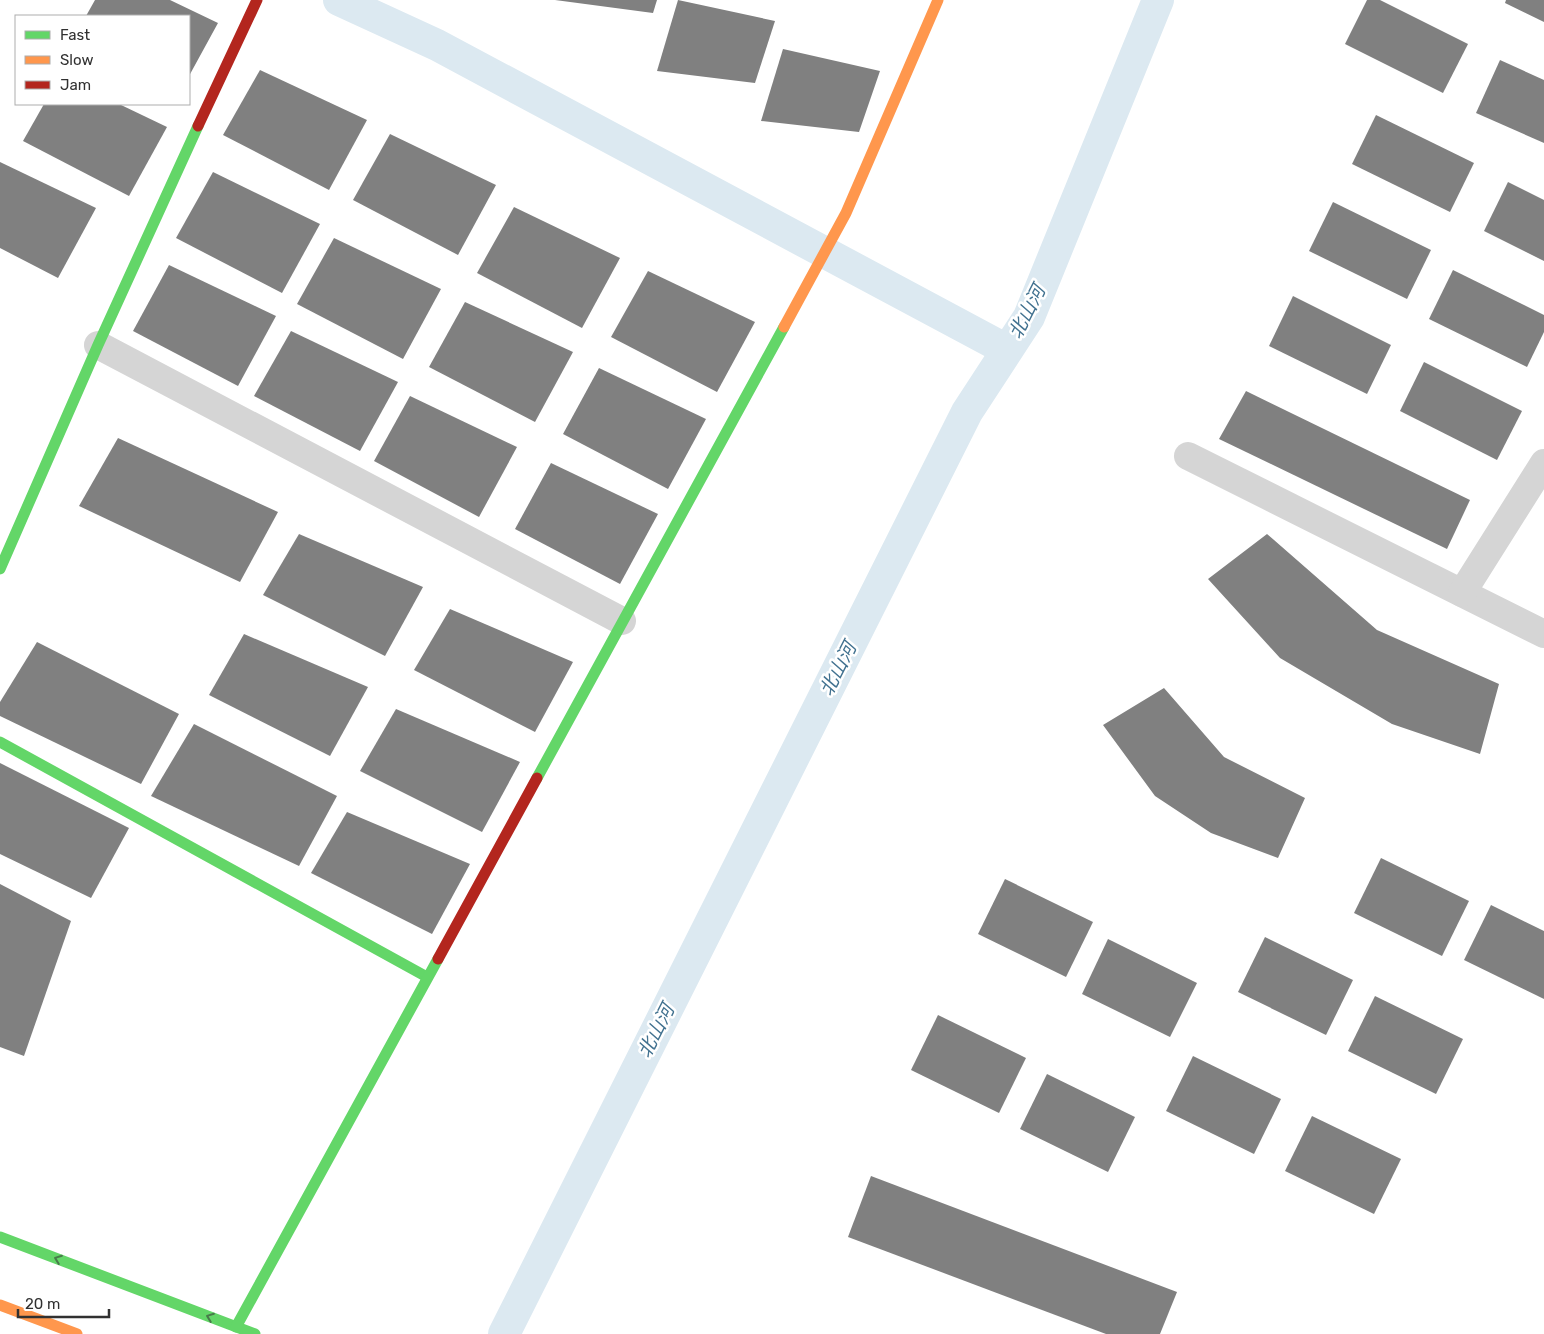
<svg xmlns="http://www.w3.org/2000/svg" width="1544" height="1334" viewBox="0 0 1544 1334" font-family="Rubik,'Noto Sans SC',sans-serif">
<rect width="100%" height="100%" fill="#fff"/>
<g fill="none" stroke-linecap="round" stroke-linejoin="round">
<g stroke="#dce9f1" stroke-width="32">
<path d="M 339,0 L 437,45 L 1007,350"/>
<path d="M 504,1334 L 967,412 L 1029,317 L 1158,0"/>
</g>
</g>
<g fill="#808080">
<path d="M 95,0 L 170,0 L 218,23 L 189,76 L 189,16 L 86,16 Z"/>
<path d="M 555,0 L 657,0 L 653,13 Z"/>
<path d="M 678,0 L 775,21 L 755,83 L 657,71 Z"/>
<path d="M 1367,0 L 1380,0 L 1468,44 L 1443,93 L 1345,44 Z"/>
<path d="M 1506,0 L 1544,0 L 1544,22 L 1505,3 Z"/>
<path d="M 783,49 L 880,71 L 859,132 L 761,121 Z"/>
<path d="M 1500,60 L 1544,80 L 1544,143 L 1476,113 Z"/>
<path d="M 260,70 L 367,120 L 329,190 L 223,135 Z"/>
<path d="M 44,104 L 119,104 L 167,127 L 129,196 L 23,141 Z"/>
<path d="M 1376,115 L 1474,163 L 1450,212 L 1352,164 Z"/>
<path d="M 390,134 L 496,185 L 458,255 L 353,200 Z"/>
<path d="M 0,162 L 96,208 L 58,278 L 0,248 Z"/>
<path d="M 213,172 L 320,224 L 282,293 L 176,238 Z"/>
<path d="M 1508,182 L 1544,200 L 1544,261 L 1484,231 Z"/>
<path d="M 1333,202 L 1431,250 L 1407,299 L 1309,251 Z"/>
<path d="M 514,207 L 620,258 L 582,328 L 477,273 Z"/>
<path d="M 334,238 L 441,289 L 403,359 L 297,304 Z"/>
<path d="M 169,265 L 276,316 L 238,386 L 133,331 Z"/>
<path d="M 1453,270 L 1544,315 L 1544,332 L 1527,367 L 1429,319 Z"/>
<path d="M 648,271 L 755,322 L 717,392 L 611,337 Z"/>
<path d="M 1293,296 L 1391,345 L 1367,394 L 1269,346 Z"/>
<path d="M 465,302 L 573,352 L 535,422 L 429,367 Z"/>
<path d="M 291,331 L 398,382 L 360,451 L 254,396 Z"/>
<path d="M 1424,362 L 1522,411 L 1497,460 L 1400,411 Z"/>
<path d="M 599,368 L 706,419 L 668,489 L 563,434 Z"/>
<path d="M 1246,391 L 1470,500 L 1447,549 L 1219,439 Z"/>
<path d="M 410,396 L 517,447 L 479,517 L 374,461 Z"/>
<path d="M 118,438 L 278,512 L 240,582 L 79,506 Z"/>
<path d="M 551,463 L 658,514 L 620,584 L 515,529 Z"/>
<path d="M 299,534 L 423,587 L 385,656 L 263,595 Z"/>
<path d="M 1267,534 L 1377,630 L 1499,684 L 1480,754 L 1392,724 L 1280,658 L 1208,579 Z"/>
<path d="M 450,609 L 573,662 L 535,732 L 414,670 Z"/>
<path d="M 244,634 L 368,687 L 330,756 L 209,695 Z"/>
<path d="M 37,642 L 179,714 L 141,784 L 0,716 L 0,702 Z"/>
<path d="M 1164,688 L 1224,757 L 1305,798 L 1278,858 L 1211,833 L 1155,796 L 1103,725 Z"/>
<path d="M 396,709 L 520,762 L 482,832 L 360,771 Z"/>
<path d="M 194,724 L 337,796 L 299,866 L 151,796 Z"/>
<path d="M 0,763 L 129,828 L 91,898 L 0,854 Z"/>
<path d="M 347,812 L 470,864 L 432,934 L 311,873 Z"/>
<path d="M 1381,858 L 1469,901 L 1442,956 L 1354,913 Z"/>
<path d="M 1005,879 L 1093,922 L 1066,977 L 978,934 Z"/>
<path d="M 0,884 L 71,921 L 24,1056 L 0,1047 Z"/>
<path d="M 1491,905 L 1544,931 L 1544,999 L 1464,960 Z"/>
<path d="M 1265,937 L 1353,980 L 1326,1035 L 1238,992 Z"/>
<path d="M 1108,939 L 1197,983 L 1170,1037 L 1082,994 Z"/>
<path d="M 1375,996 L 1463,1039 L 1436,1094 L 1348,1051 Z"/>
<path d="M 938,1015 L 1026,1058 L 999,1113 L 911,1070 Z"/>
<path d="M 1193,1056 L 1281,1099 L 1254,1154 L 1166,1111 Z"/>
<path d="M 1047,1074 L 1135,1117 L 1108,1172 L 1020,1129 Z"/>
<path d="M 1312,1116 L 1401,1159 L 1374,1214 L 1285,1171 Z"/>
<path d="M 871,1176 L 1177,1292 L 1160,1334 L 1106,1334 L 848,1237 Z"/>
</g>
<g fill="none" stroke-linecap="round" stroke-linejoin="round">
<g stroke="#d5d5d5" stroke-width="28">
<path d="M 98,345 L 622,621"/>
<path d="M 1188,456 L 1544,634"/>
<path d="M 1462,593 L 1544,463"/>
</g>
<g stroke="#63d668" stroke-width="11">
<path d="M 0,569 L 98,345 L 198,126"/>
<path d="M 0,742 L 427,977"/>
<path d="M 537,778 L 784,327"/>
<path d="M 0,1237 L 255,1334"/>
<path d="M 236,1327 L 438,959"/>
</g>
<g stroke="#ff974d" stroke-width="11">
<path d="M 784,327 L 846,213 L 938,0"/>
<path d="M 0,1305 L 77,1334"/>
</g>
<g stroke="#b3261e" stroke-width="11">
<path d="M 198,126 L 257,0"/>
<path d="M 438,959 L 537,778"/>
</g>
</g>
<defs><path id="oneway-chevron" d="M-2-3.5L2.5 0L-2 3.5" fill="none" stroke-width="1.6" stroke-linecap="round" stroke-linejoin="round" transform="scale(1.25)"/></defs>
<g stroke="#487b4a">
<use href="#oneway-chevron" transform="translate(58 1259) rotate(-159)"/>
<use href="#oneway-chevron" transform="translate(210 1317) rotate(-159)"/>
</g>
<g text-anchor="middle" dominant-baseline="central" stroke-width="5" stroke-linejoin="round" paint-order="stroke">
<g font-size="19" font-style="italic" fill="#427290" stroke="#fff">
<text transform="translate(1027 312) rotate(-63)">北山河</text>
<text transform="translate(838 669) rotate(-63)">北山河</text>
<text transform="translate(656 1031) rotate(-63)">北山河</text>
</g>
</g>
<rect x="15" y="15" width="175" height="90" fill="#ffffff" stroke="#adadad"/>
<rect x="25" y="31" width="25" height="8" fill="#63d668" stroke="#adadad"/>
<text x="60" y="40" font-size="15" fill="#313131">Fast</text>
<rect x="25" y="56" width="25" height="8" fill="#ff974d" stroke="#adadad"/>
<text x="60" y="65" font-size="15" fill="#313131">Slow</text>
<rect x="25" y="81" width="25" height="8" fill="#b3261e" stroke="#adadad"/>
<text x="60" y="90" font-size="15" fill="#313131">Jam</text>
<path d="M18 1309v8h91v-8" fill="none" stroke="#313131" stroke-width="2.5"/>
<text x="25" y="1309" font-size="15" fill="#313131" stroke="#ffffff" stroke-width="4" paint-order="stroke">20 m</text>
</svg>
